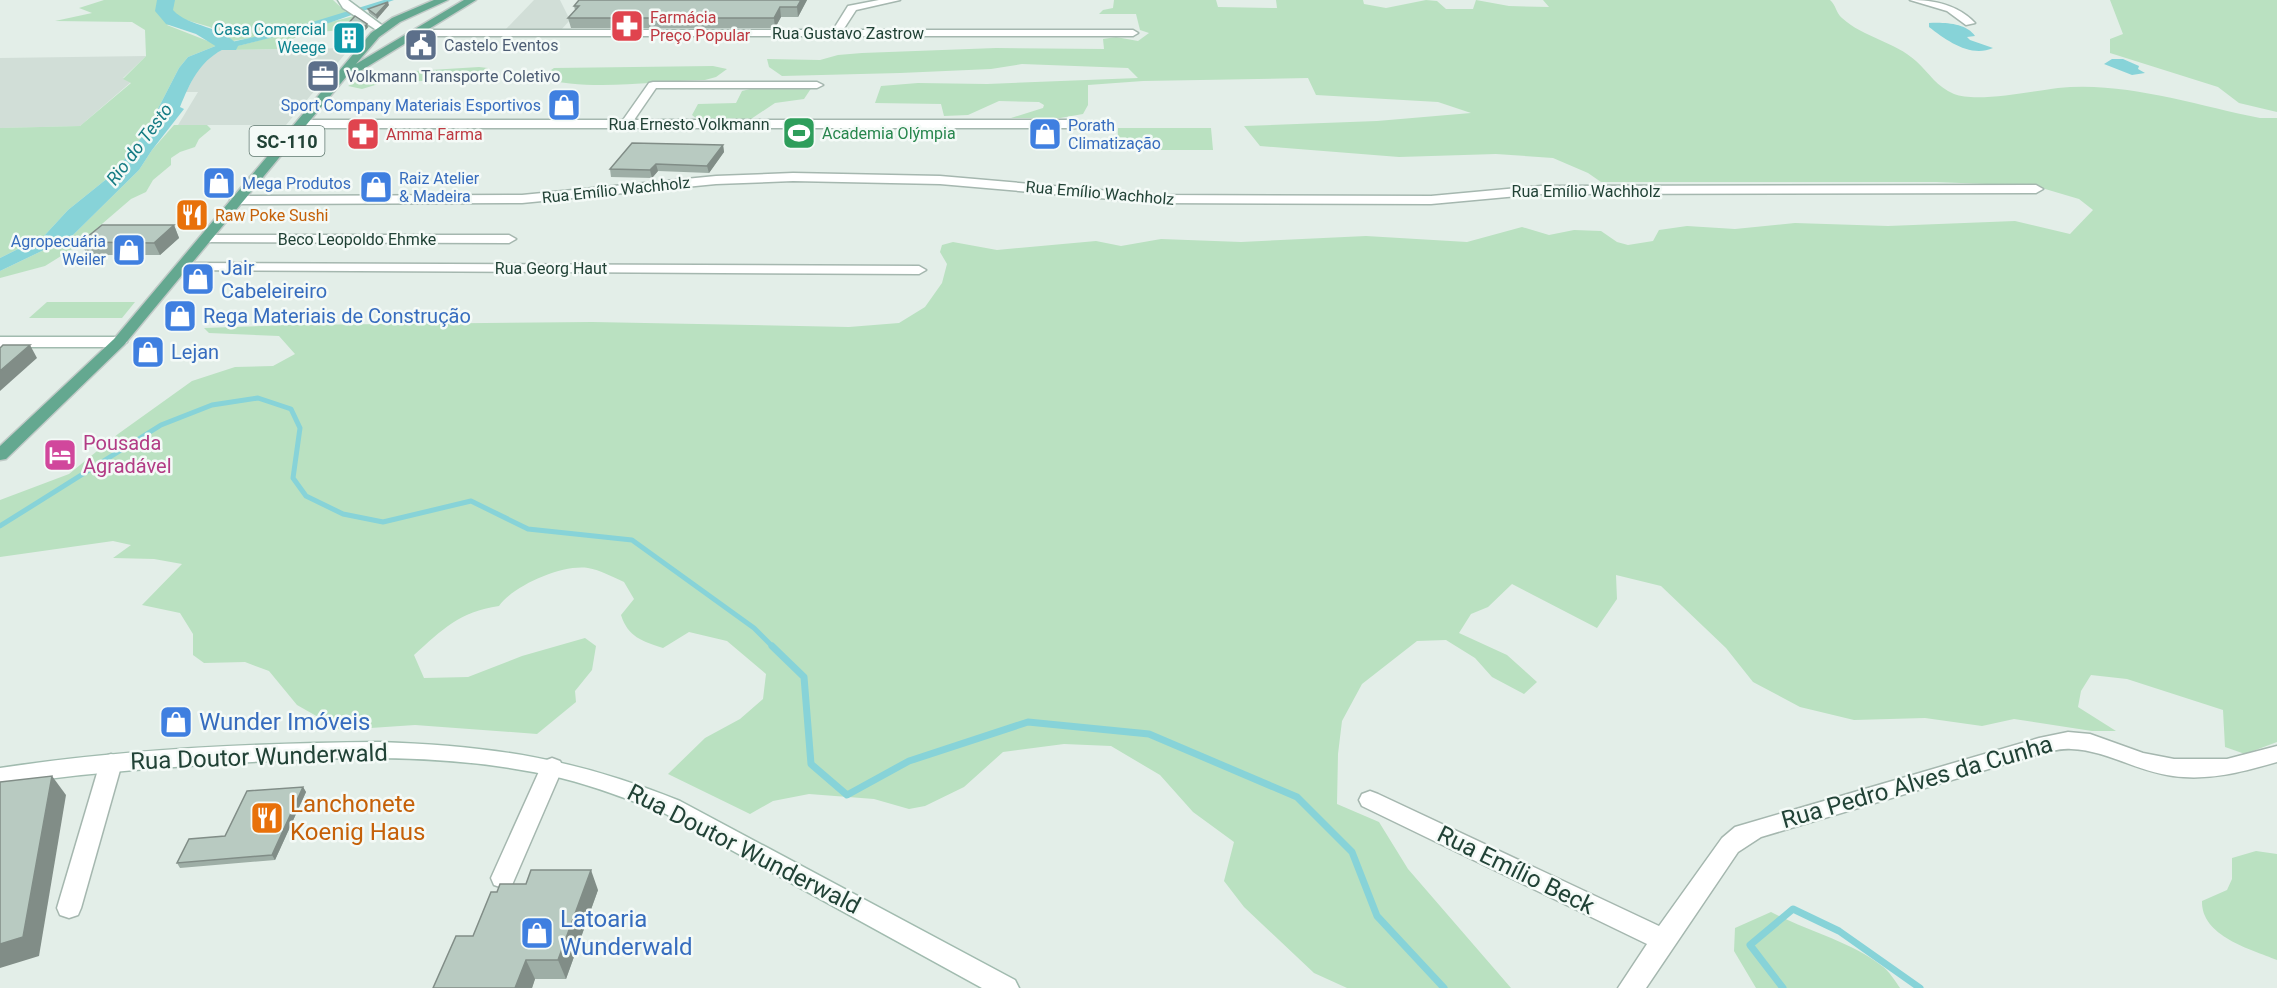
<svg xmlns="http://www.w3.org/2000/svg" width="2277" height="988" viewBox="0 0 2277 988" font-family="Roboto,sans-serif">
<rect width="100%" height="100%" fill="#e3eee8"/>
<g fill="#d1ded7">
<path d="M 534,0 L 560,0 L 570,20 L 561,30 L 505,30 Z"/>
<path d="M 350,48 L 286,125 L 178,125 L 198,92 L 186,92 L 198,69 L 208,57 L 222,50 Z"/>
<path d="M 146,56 L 123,78 L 131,82 L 80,126 L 0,128 L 0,58 Z"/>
</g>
<g fill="#bae1c1">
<path d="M 104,0 L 333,0 L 347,13 L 268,35 L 233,41 L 210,27 L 186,20 L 167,25 L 218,45 L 188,57 L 179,68 L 147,130 L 114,173 L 68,210 L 44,236 L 0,258 L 0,128 L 80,126 L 131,83 L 123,79 L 146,56 L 145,30 L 132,22 L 55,21 L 92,13 L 79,8 Z"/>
<path d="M 1114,0 L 1216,0 L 1218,7 L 1277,8 L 1276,0 L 1363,0 L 1364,4 L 1386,8 L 1426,0 L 1437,1 L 1446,9 L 1473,9 L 1476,0 L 1509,6 L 1549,7 L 1543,0 L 1830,0 C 1836,5 1836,13 1842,18 C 1864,38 1894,41 1916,61 C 1929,73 1937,87 1954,94 C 1976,103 2033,91 2058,88 C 2125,81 2194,105 2260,118 L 2277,118 L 2277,742 L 2245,754 L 2225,747 L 2223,710 L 2127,679 L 2091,675 L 2081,691 L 2078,707 L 2116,731 L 2092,731 L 2014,719 L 1982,726 L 1925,718 L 1854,720 L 1800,707 L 1753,682 L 1726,648 L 1661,586 L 1616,575 L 1617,599 L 1597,628 L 1512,584 L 1488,607 L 1471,614 L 1459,633 L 1507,655 L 1537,682 L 1524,694 L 1492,677 L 1475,658 L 1446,640 L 1417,641 L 1362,684 L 1342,721 L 1338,754 L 1337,804 L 1379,822 L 1408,869 L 1511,988 L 1347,988 L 1314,973 L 1244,907 L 1224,881 L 1234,842 L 1193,812 L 1160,775 L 1111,746 L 1064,744 L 1003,752 L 964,787 L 925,806 L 909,809 L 874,799 L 809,794 L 773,801 L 750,814 L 668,774 L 705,738 L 740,719 L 763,699 L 766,674 L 727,641 L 689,632 L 663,648 C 642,641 628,637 621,615 L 634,599 L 624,582 C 613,577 600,570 588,568 C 563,564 514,585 499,606 C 459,612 443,629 414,655 L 424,678 L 468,677 L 522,656 L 585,638 L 596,646 L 592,670 L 575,691 L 576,702 L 537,734 L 415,725 L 341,730 L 297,705 L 269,671 L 245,662 L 204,663 L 193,655 L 193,634 L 180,613 L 142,605 L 182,564 L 154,559 L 113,558 L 131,545 L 113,541 L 0,557 L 0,500 L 69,474 L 118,434 L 192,381 L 235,367 L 273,366 L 295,354 L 279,336 L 209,333 L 204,328 L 288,325 L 592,322 L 849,327 L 899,323 L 925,307 L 942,283 L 947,264 L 940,252 L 942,245 L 953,242 L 997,250 L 1096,241 L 1121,246 L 1161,239 L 1241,242 L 1366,236 L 1467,242 L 1522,227 L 1549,235 L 1574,230 L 1601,231 L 1617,242 L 1628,245 L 1653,241 L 1659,230 L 1687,226 L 1735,229 L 1795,223 L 1888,226 L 2015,221 L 2070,234 L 2093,210 L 2079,199 L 2035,186 L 1936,182 L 1601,182 L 1588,173 L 1553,158 L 1496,154 L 1399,157 L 1260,146 L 1244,126 L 1377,121 L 1471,113 L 1438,102 L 1316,95 L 1308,78 L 1143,81 L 1088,85 L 1088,105 L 1083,114 L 1060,118 L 1011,118 L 1043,108 L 1044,105 L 1039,102 L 999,101 L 968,115 L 944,116 L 941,104 L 875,103 L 881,86 L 918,83 L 987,84 L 1138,78 L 1128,68 L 1022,64 L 991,69 L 900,73 L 782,76 L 769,67 L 767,59 L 820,60 L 838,55 L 862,53 L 996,48 L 1104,49 L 1103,39 L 1116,37 L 1138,41 L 1149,33 L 1140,30 L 1136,14 L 1099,14 L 1103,10 L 1113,8 Z"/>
<path d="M 2110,0 L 2277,0 L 2277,112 L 2239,103 L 2218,87 L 2110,53 L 2110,39 L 2123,34 Z"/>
<path d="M 354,16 L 370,24 L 368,28 L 305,33 L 290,40 L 278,49 L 222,50 Z"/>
<path d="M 713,66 L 727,69 L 716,77 L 705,80 C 651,81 592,92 539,78 L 554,68 Z"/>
<path d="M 479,67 L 488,68 L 485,72 L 422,81 L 385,82 L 362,89 L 348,86 L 359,80 L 404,77 L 414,71 Z"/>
<path d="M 812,87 L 804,99 L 775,103 L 751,119 L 697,119 L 692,115 L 698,104 L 736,103 L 742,91 L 754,88 Z"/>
<path d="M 174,125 L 207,125 L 211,129 L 199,139 L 195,147 L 180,152 L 171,158 L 171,165 L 153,180 L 146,192 L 131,199 L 74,248 L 45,266 L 0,278 L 0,271 L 71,237 L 139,170 L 152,150 Z"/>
<path d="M 1118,128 L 1211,128 L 1213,150 L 1117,150 Z"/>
<path d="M 47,302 L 135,302 L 122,318 L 29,318 Z"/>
<path d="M 2256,851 L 2277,854 L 2277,960 C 2250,949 2201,936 2202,901 L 2227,890 L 2232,879 L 2232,858 Z"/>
<path d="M 1771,912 C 1807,931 1850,941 1882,966 C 1889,971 1895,981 1900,988 L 1756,988 L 1734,951 L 1735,928 Z"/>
</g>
<g fill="#87d3d8">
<path d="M 384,0 L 394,0 L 329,23 L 222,50 C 199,62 190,83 180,107 L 184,109 L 152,150 L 139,170 L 71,237 L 0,271 L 0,258 L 44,236 L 68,210 L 114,173 L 147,130 L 179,68 L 188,57 L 218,45 L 293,28 Z"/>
<path d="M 1929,23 C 1943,22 1967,23 1975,36 L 1967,37 L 1970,40 L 1993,48 C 1971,58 1947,41 1929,27 Z"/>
<path d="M 2112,59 L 2123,59 L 2139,66 L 2138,69 L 2145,73 L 2132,75 L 2104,64 Z"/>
</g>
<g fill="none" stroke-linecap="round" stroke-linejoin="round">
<path stroke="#87d3d8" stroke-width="5" d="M 0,526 L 161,425 L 212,405 L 258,398 L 291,409 L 300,428 L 293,478 L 306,496 L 343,514 L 383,522 L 471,501 L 528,529 L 632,540 L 754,628 L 773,647"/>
<g stroke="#87d3d8" stroke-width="7">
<path d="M 772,646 L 804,677 L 811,764 L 847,795 L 909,761 L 1028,722 L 1149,734 L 1297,797 L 1352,852 L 1377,916 L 1444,988"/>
<path d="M 1783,988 L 1750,945 L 1793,909 L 1839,931 L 1920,988"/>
</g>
<path fill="#87d3d8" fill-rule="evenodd" d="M 157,0 L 175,0 L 173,10 C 189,28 223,25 238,46 L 236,50 L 222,50 L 196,34 L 166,24 L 155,11 Z"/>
<g stroke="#a5b7af" stroke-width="3">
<g id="street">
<path d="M 879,0 L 900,0 L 856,10 L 843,30 L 1133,30 L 1138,33 L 1133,36 L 418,36 L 413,33 L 418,30 L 833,30 L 848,6 Z"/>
<path d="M 1910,0 C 1935,0 1958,5 1975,23 L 1966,25 L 1947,11 Z"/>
<path d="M 653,82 L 817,82 L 823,85 L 817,88 L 656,88 L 634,120 L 1076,120 L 1082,124 L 1076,128 L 301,128 L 295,124 L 301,120 L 623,120 L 649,83 Z"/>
<path d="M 793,173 L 940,176 L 1156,195 L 1431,196 L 1541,186 L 2036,185 L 2043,189 L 2036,193 L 1541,194 L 1431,204 L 1156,203 L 940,184 L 793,181 L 716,184 L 522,203 L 237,204 L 230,200 L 237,196 L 522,195 L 716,176 Z"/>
<path d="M 206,235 L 509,235 L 516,239 L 509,243 L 201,242 L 199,239 Z"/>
<path d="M 182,263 L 919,266 L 926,270 L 919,274 L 177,270 L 175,267 Z"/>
<path d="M 2068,732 L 2090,734 L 2143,753 L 2174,759 L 2227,759 L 2277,746 L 2277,762 C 2242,772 2209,781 2173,776 C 2138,772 2106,750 2071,749 C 2060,748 2049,752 2039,754 L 1761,837 L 1738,852 L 1646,988 L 1618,988 L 1647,944 L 1362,806 L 1359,800 L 1362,794 L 1370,791 L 1378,794 L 1659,926 L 1722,838 L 1735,827 L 2039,738 Z"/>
<path d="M 111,754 L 119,757 L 122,763 L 81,908 L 78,915 L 69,918 L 60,915 L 57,908 L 100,763 L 103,757 Z"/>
<path d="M 552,758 L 560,761 L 563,767 L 515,878 L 512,885 L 503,888 L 494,885 L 491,878 L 541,767 L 544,761 Z"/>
</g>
</g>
<g stroke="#a1bbaf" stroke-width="3">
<g id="secondary">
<path d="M 338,0 L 348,0 L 387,29 L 378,31 L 343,8 Z"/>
<path d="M 0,337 L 119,337 L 127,342 L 119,347 L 0,347 Z"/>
<path d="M 379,742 C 492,746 574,758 680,801 L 1015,980 L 1019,988 L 982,988 L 664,813 C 630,800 597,787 561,778 C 449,751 330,757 217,764 C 144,769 72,774 0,786 L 0,768 C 125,749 253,743 379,742 Z"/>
</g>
</g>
<g stroke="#c1cac7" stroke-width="3">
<path id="primary" d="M 434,0 L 448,0 L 400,22 L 379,37 L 356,64 L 464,0 L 476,0 L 352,76 L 346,77 L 124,345 L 6,459 L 0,460 L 0,446 L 114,339 L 371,33 L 392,18 Z"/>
</g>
<use href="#street" fill="#fff" fill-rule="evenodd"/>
<use href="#secondary" fill="#fff" fill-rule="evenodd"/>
<use href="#primary" fill="#64a890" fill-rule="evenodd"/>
</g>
<g fill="#9eaea6">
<path d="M 579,0 L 807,0 L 798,17 L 781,17 L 775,28 L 571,28 L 568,18 L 575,10 L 574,6 Z"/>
<path d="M 389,5 L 377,19 L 369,13 L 368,9 Z"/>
<path d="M 368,27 L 356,41 L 336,41 L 335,38 Z"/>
<path d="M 723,145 L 724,152 L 709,173 L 658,171 L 652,178 L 611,177 L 610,169 Z"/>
<path d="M 174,225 L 179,238 L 160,255 L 87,255 L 81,242 Z"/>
<path d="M 303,787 L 306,792 L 275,860 L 180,868 L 177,863 L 225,836 Z"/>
<path d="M 598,890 L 566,979 L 535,979 L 532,988 L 433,988 L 473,936 L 497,892 Z"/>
</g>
<g fill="#818d87">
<path d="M 801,0 L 807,0 L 798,17 L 797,7 Z"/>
<path d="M 388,2 L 389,5 L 377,19 L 376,15 Z"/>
<path d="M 780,7 L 781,17 L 775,28 L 774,18 Z"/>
<path d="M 367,24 L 368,27 L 356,41 L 355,37 Z"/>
<path d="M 723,145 L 724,152 L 709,173 L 707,166 Z"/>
<path d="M 656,164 L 658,171 L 652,178 L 650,170 Z"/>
<path d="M 174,225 L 179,238 L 160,255 L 154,243 Z"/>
<path d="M 30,345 L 37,358 L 0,391 L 0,371 Z"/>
<path d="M 52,776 L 66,795 L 39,956 L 0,968 L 0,944 Z"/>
<path d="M 303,787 L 306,792 L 275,860 L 272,855 Z"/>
<path d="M 591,870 L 598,890 L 566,979 L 558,960 Z"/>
<path d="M 526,960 L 535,979 L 532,988 L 515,988 Z"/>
</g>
<g fill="#b8cac1" stroke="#818d87" stroke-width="1.5">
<path d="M 579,0 L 801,0 L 797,7 L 780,7 L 774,18 L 568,18 L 579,6 L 574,6 Z"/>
<path d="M 388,2 L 376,15 L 368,9 Z"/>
<path d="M 355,16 L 367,24 L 355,37 L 335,38 Z"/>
<path d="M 632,143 L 723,145 L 707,166 L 656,164 L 650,170 L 610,169 Z"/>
<path d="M 102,225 L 174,225 L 154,243 L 81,242 Z"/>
<path d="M 3,345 L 30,345 L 0,371 L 0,348 Z"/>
<path d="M 52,776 L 23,937 L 0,944 L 0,782 Z"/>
<path d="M 303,787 L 272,855 L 177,863 L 189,839 L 225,836 L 247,791 Z"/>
<path d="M 531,870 L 591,870 L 558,960 L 526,960 L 515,988 L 433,988 L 456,936 L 473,936 L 491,892 L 497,892 L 500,884 L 526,884 Z"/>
</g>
<defs>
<g id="pharmacy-square" transform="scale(1.725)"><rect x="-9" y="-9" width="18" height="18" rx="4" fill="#e0444e" stroke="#f4faf7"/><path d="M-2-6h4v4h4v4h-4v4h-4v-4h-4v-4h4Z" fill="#fff"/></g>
<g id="building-square" transform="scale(1.725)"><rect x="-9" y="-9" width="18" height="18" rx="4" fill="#0f9aa8" stroke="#f4faf7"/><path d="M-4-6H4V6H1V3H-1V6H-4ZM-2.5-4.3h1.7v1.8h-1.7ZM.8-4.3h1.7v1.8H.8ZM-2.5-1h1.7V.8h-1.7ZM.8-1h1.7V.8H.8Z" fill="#fff"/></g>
<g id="civic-square" transform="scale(1.725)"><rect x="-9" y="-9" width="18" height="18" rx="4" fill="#5c6f8a" stroke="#f4faf7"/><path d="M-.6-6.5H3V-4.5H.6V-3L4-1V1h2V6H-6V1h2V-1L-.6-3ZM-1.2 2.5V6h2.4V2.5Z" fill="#fff"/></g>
<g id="office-square" transform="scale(1.725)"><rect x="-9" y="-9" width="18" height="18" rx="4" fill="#5c6f8a" stroke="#f4faf7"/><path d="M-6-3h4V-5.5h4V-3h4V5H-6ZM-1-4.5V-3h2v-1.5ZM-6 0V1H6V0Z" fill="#fff"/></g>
<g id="shop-square" transform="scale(1.725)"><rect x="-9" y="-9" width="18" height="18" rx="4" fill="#3f7fe0" stroke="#f4faf7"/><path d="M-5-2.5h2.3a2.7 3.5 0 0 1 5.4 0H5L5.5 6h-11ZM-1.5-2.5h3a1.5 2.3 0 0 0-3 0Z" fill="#fff"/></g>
<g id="stadium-square" transform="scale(1.725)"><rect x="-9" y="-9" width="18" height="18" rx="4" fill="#2e9e5b" stroke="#f4faf7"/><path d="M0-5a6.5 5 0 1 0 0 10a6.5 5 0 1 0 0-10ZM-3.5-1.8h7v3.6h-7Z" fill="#fff"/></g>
<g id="restaurant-square" transform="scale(1.725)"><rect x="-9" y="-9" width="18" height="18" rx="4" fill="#e8710a" stroke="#f4faf7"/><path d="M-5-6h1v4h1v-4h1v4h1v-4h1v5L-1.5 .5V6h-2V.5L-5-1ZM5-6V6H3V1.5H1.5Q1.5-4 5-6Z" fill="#fff"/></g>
<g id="hotel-square" transform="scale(1.725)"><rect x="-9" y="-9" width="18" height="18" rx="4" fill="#d1479c" stroke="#f4faf7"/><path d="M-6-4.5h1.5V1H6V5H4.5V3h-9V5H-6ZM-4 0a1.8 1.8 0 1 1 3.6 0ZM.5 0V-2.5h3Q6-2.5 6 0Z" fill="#fff"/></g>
</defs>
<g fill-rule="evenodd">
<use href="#pharmacy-square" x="627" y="26"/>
<use href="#building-square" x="349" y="38"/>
<use href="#civic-square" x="421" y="45"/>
<use href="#office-square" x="323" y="76"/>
<use href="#shop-square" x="564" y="105"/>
<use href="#stadium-square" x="799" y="133"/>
<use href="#pharmacy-square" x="363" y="134"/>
<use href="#shop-square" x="1045" y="134"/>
<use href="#shop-square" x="219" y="183"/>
<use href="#shop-square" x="376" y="187"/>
<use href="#restaurant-square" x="192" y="215"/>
<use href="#shop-square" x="129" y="250"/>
<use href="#shop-square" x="198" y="279"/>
<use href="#shop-square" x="180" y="316"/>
<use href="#shop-square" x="148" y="352"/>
<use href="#hotel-square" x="60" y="455"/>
<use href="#shop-square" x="176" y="722"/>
<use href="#restaurant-square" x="267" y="818"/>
<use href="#shop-square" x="537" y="933"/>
</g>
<g text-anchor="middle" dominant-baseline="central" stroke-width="5" stroke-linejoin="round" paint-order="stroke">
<g font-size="16" fill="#be3a42" stroke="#f4faf7" text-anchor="start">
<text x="650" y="17">Farmácia<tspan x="650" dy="18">Preço Popular</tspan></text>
<text x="386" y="134">Amma Farma</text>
</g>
<g font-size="16" fill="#0d838f" stroke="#f4faf7" text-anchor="end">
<text x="326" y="29">Casa Comercial<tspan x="326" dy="18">Weege</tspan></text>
</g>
<g font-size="16" fill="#214236" stroke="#f4faf7">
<text x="848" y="33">Rua Gustavo Zastrow</text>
<text x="689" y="124">Rua Ernesto Volkmann</text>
<text transform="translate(616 190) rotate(-6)">Rua Emílio Wachholz</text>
<text x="1586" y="191">Rua Emílio Wachholz</text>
<text transform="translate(1100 193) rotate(5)">Rua Emílio Wachholz</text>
<text x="357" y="239">Beco Leopoldo Ehmke</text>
<text x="551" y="268">Rua Georg Haut</text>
</g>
<g font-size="16" fill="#4e5e75" stroke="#f4faf7" text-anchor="start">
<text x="444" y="45">Castelo Eventos</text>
<text x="346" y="76">Volkmann Transporte Coletivo</text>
</g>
<g font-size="16" fill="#366cbe" stroke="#f4faf7" text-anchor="start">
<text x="541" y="105" text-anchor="end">Sport Company Materiais Esportivos</text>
<text x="1068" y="125">Porath<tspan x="1068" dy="18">Climatização</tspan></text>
<text x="399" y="178">Raiz Atelier<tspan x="399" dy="18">&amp; Madeira</tspan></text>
<text x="242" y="183">Mega Produtos</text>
<text x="106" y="241" text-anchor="end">Agropecuária<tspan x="106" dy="18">Weiler</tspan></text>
</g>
<g font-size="16" fill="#27864d" stroke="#f4faf7" text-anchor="start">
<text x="822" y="133">Academia Olýmpia</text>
</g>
<g font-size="16" fill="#c56008" stroke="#f4faf7" text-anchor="start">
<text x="215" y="215">Raw Poke Sushi</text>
</g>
<rect fill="#f4faf7" stroke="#607970" stroke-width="1.5" x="249.5" y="126" width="75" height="30" rx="4.5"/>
<g font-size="18" font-weight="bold" fill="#214236">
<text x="287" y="141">SC-110</text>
</g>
<g font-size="18" font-style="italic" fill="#157c84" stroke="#f4faf7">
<text transform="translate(139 144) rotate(-53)">Rio do Testo</text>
</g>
<g font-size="20" fill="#366cbe" stroke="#f4faf7" text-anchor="start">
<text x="221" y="268">Jair<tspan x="221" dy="23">Cabeleireiro</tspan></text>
<text x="203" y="316">Rega Materiais de Construção</text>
<text x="171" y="352">Lejan</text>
</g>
<g font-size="20" fill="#b23c85" stroke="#f4faf7" text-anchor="start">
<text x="83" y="443">Pousada<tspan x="83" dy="23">Agradável</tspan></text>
</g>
<g font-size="24" fill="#366cbe" stroke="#f4faf7" text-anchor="start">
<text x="199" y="722">Wunder Imóveis</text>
<text x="560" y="919">Latoaria<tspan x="560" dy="28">Wunderwald</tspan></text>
</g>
<g font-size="24" fill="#214236" stroke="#f4faf7">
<text transform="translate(259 757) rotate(-2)">Rua Doutor Wunderwald</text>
<text transform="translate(1917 782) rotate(-16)">Rua Pedro Alves da Cunha</text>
<text transform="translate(744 849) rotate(27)">Rua Doutor Wunderwald</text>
<text transform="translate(1516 870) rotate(26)">Rua Emílio Beck</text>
</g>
<g font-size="24" fill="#c56008" stroke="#f4faf7" text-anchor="start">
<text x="290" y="804">Lanchonete<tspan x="290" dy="28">Koenig Haus</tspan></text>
</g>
</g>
</svg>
